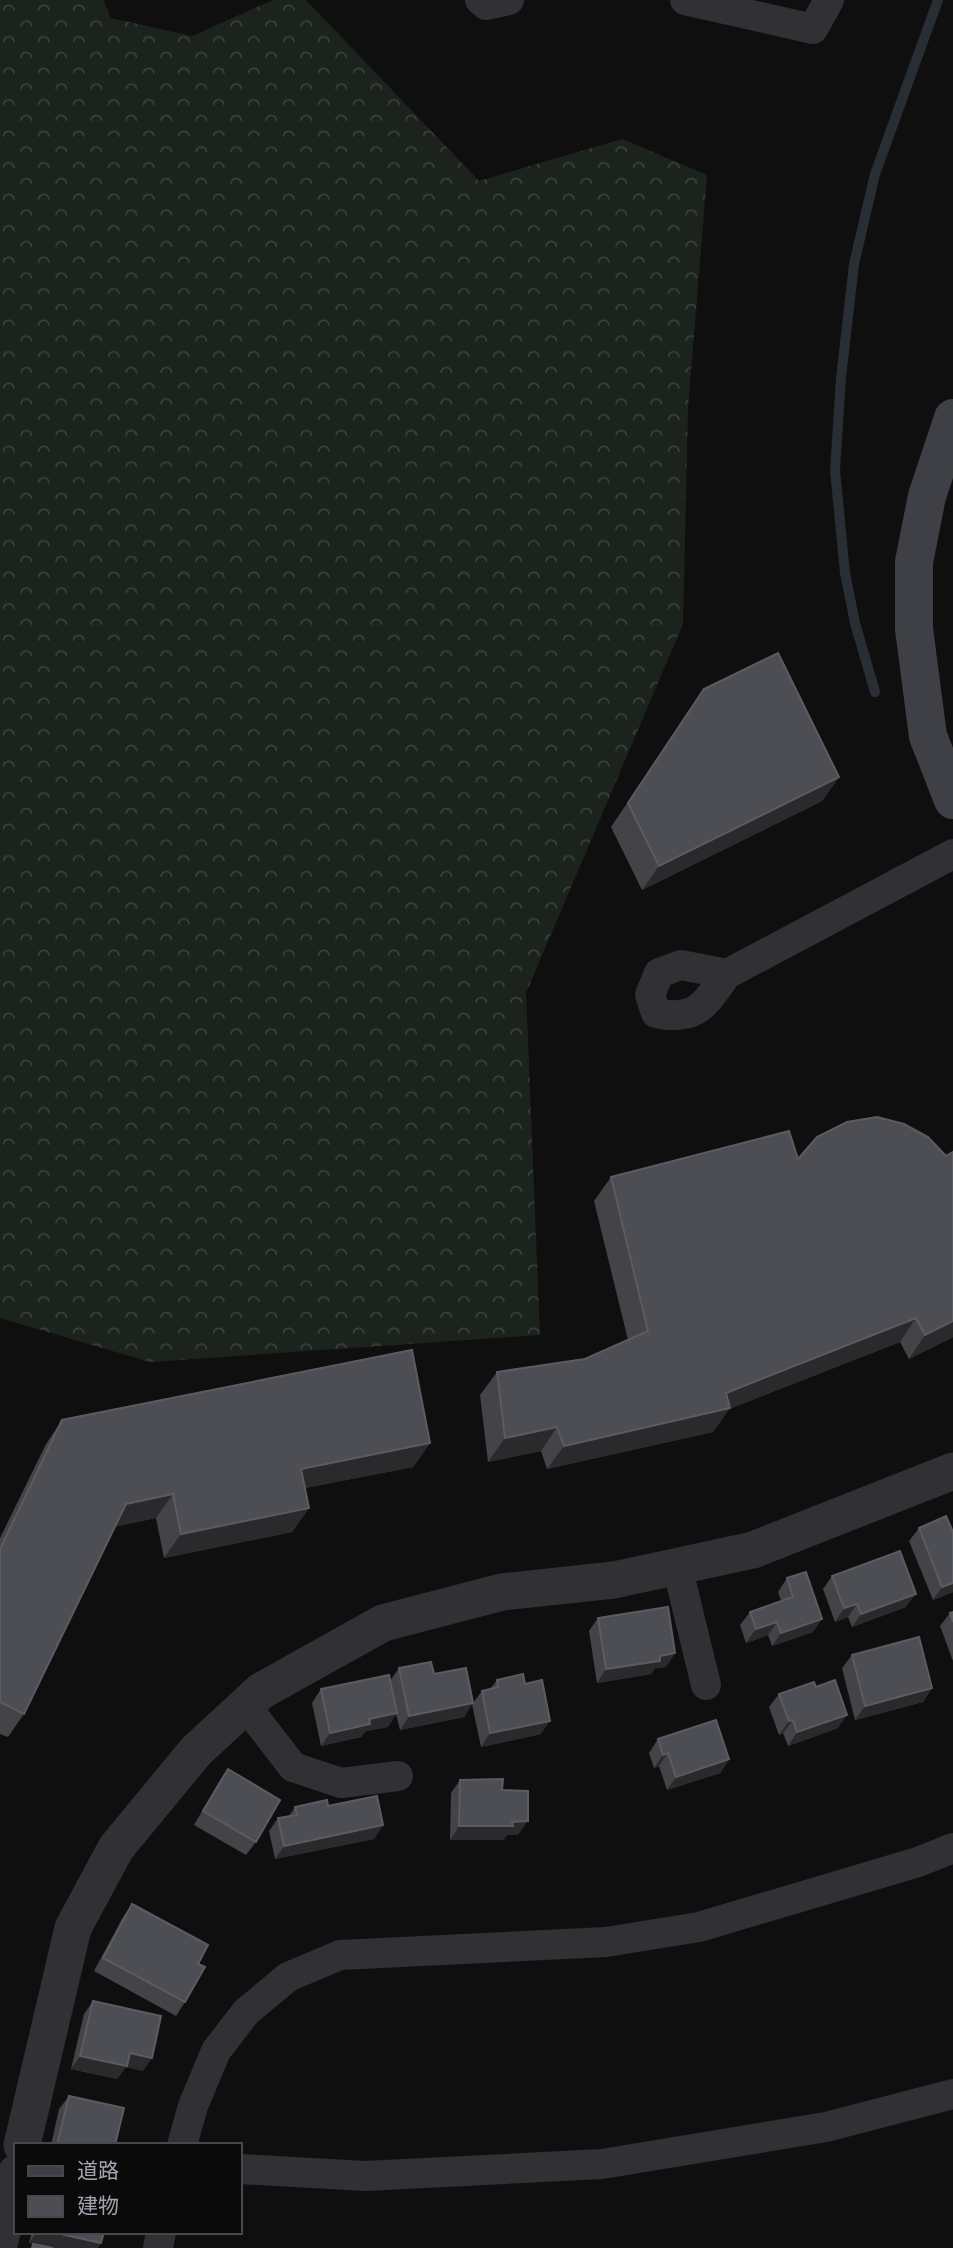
<svg xmlns="http://www.w3.org/2000/svg" width="953" height="2248" viewBox="0 0 953 2248" font-family="Mulish,'Noto Sans JP',sans-serif">
<defs>
<pattern id="forest-crowns" width="20" height="18" patternUnits="userSpaceOnUse" patternTransform="scale(1.75)"><rect width="20" height="18" fill="#1c231d"/><path d="M2 6a3 3 0 1 1 6 0M12 15a3 3 0 1 1 6 0" fill="none" stroke="#3a403b"/></pattern>
</defs>
<rect width="100%" height="100%" fill="#100f10"/>
<path fill="url(#forest-crowns)" d="M 0,0 L 103,0 L 111,18 L 192,36 L 273,0 L 306,0 L 479,181 L 622,139 L 707,175 L 688,408 L 683,624 L 526,993 L 540,1335 L 150,1362 L 0,1318 Z"/>
<g fill="none" stroke-linecap="round" stroke-linejoin="round">
<path stroke="#292e35" stroke-width="10" d="M 875,692 L 855,623 L 845,573 L 835,470 L 841,378 L 854,264 L 875,174 L 938,0"/>
<g stroke="#313135" stroke-width="30">
<path d="M 480,0 L 486,5 L 509,0"/>
<path d="M 685,0 L 813,29 L 829,0"/>
<path d="M 727,974 L 681,965 L 659,973 L 650,995 L 656,1013 C 697,1022 705,1004 727,974 L 953,854"/>
<path d="M 677,1566 L 706,1685"/>
<path d="M 245,1705 L 293,1767 L 341,1783 L 398,1776"/>
<path d="M 182,2145 L 193,2106 L 216,2051 L 246,2012 L 288,1977 L 340,1955 L 606,1942 L 699,1927 L 918,1862 L 953,1848"/>
<path d="M 240,2169 L 365,2176 L 602,2164 L 826,2127 L 953,2094"/>
<path d="M 158,2248 L 161,2232"/>
</g>
<g stroke="#313135" stroke-width="37">
<path d="M 22,2145 L 73,1928 L 116,1848 L 196,1751 L 261,1691 L 383,1623 L 502,1592 L 614,1580 L 753,1550 L 953,1471"/>
<path d="M 0,2241 L 16,2173"/>
</g>
<path stroke="#3f4045" stroke-width="38" d="M 953,418 L 927,496 L 914,562 L 914,629 L 928,736 L 953,800"/>
</g>
<g fill="#434348">
<path d="M 704,689 L 839,777 L 822,801 L 642,890 L 611,827 Z"/>
<path d="M 953,1152 L 953,1337 L 909,1359 L 900,1342 L 729,1409 L 713,1432 L 547,1469 L 541,1451 L 488,1462 L 480,1395 L 497,1372 L 585,1359 L 628,1340 L 594,1201 L 611,1177 L 798,1159 L 946,1156 Z"/>
<path d="M 62,1420 L 430,1443 L 413,1467 L 305,1488 L 309,1508 L 292,1532 L 164,1558 L 156,1518 L 115,1526 L 24,1714 L 8,1737 L 0,1734 L 0,1538 L 46,1444 Z"/>
<path d="M 919,1528 L 953,1592 L 933,1600 L 909,1541 Z"/>
<path d="M 832,1576 L 906,1607 L 852,1627 L 848,1617 L 835,1622 L 823,1589 Z"/>
<path d="M 787,1578 L 813,1632 L 772,1646 L 768,1635 L 746,1643 L 740,1625 L 750,1612 L 781,1601 L 778,1592 Z"/>
<path d="M 953,1612 L 953,1661 L 940,1626 L 950,1613 Z"/>
<path d="M 598,1618 L 675,1653 L 666,1667 L 655,1668 L 651,1674 L 597,1683 L 589,1631 Z"/>
<path d="M 852,1655 L 932,1688 L 923,1702 L 855,1720 L 842,1668 Z"/>
<path d="M 399,1668 L 434,1674 L 473,1703 L 482,1691 L 490,1689 L 497,1680 L 525,1684 L 541,1734 L 481,1747 L 472,1704 L 464,1717 L 400,1730 L 396,1714 L 388,1727 L 366,1731 L 361,1737 L 321,1746 L 312,1703 L 321,1689 L 390,1681 Z"/>
<path d="M 779,1694 L 838,1728 L 788,1746 L 783,1733 L 779,1735 L 769,1707 Z"/>
<path d="M 658,1739 L 729,1759 L 720,1773 L 667,1790 L 659,1766 L 654,1768 L 649,1753 Z"/>
<path d="M 228,1769 L 256,1842 L 246,1855 L 194,1825 L 219,1782 Z"/>
<path d="M 460,1780 L 502,1790 L 518,1835 L 507,1835 L 503,1840 L 450,1840 L 451,1793 Z"/>
<path d="M 328,1806 L 383,1825 L 374,1839 L 275,1859 L 269,1831 L 278,1818 L 289,1816 L 295,1807 Z"/>
<path d="M 132,1904 L 198,1964 L 185,2002 L 176,2016 L 94,1971 L 123,1917 Z"/>
<path d="M 93,2001 L 143,2071 L 126,2067 L 117,2079 L 71,2069 L 84,2014 Z"/>
<path d="M 69,2096 L 115,2145 L 51,2145 L 59,2109 Z"/>
<path d="M 32,2232 L 104,2232 L 29,2243 Z"/>
</g>
<g fill="#2a2a2d">
<path d="M 839,777 L 822,801 L 642,890 L 659,866 Z"/>
<path d="M 916,1318 L 900,1342 L 729,1409 L 713,1432 L 547,1469 L 564,1446 L 726,1393 Z"/>
<path d="M 953,1321 L 953,1337 L 909,1359 L 925,1335 Z"/>
<path d="M 557,1427 L 541,1451 L 488,1462 L 505,1438 Z"/>
<path d="M 430,1443 L 413,1467 L 285,1492 L 301,1469 Z"/>
<path d="M 173,1494 L 156,1518 L 110,1528 L 126,1504 Z"/>
<path d="M 309,1508 L 292,1532 L 164,1558 L 181,1534 Z"/>
<path d="M 953,1583 L 953,1592 L 933,1600 L 942,1587 Z"/>
<path d="M 916,1594 L 906,1607 L 852,1627 L 861,1614 Z"/>
<path d="M 857,1604 L 848,1617 L 835,1622 L 844,1608 Z"/>
<path d="M 822,1619 L 813,1632 L 772,1646 L 781,1633 Z"/>
<path d="M 777,1622 L 768,1635 L 746,1643 L 756,1629 Z"/>
<path d="M 675,1653 L 666,1667 L 655,1668 L 651,1674 L 597,1683 L 606,1669 L 660,1656 Z"/>
<path d="M 932,1688 L 923,1702 L 855,1720 L 865,1706 Z"/>
<path d="M 473,1703 L 464,1717 L 400,1730 L 409,1716 Z"/>
<path d="M 397,1713 L 388,1727 L 366,1731 L 361,1737 L 321,1746 L 330,1733 L 369,1719 Z"/>
<path d="M 847,1715 L 838,1728 L 788,1746 L 797,1732 Z"/>
<path d="M 793,1720 L 783,1733 L 779,1735 L 789,1721 Z"/>
<path d="M 550,1721 L 541,1734 L 481,1747 L 490,1733 Z"/>
<path d="M 668,1753 L 659,1766 L 654,1768 L 663,1755 Z"/>
<path d="M 729,1759 L 720,1773 L 667,1790 L 676,1777 Z"/>
<path d="M 528,1821 L 518,1835 L 507,1835 L 503,1840 L 450,1840 L 459,1826 Z"/>
<path d="M 383,1825 L 374,1839 L 275,1859 L 284,1846 Z"/>
<path d="M 130,2053 L 152,2058 L 143,2071 L 126,2067 L 117,2079 L 71,2069 L 80,2056 Z"/>
<path d="M 37,2232 L 52,2232 L 101,2243 L 98,2248 L 54,2248 L 29,2243 Z"/>
</g>
<g fill="#4d4e53" stroke="#5b5b62" stroke-width="2">
<path d="M 778,653 L 839,777 L 659,866 L 628,803 L 704,689 Z"/>
<path d="M 877,1117 L 904,1124 L 928,1137 L 946,1156 L 953,1152 L 953,1321 L 925,1335 L 916,1318 L 726,1393 L 730,1408 L 564,1446 L 557,1427 L 505,1438 L 497,1372 L 585,1359 L 648,1331 L 611,1177 L 789,1131 L 798,1159 L 817,1137 L 847,1122 Z"/>
<path d="M 412,1350 L 430,1443 L 301,1469 L 309,1508 L 181,1534 L 173,1494 L 126,1504 L 24,1714 L 0,1702 L 0,1549 L 62,1420 Z"/>
<path d="M 946,1516 L 953,1532 L 953,1583 L 942,1587 L 919,1528 Z"/>
<path d="M 900,1551 L 916,1594 L 861,1614 L 857,1604 L 844,1608 L 832,1576 Z"/>
<path d="M 806,1572 L 822,1619 L 781,1633 L 777,1622 L 756,1629 L 750,1612 L 793,1597 L 787,1578 Z"/>
<path d="M 668,1607 L 675,1653 L 660,1656 L 660,1661 L 606,1669 L 598,1618 Z"/>
<path d="M 953,1612 L 953,1622 L 950,1613 Z"/>
<path d="M 919,1637 L 932,1688 L 865,1706 L 852,1655 Z"/>
<path d="M 431,1662 L 434,1674 L 466,1668 L 473,1703 L 409,1716 L 399,1668 Z"/>
<path d="M 523,1674 L 525,1684 L 542,1680 L 550,1721 L 490,1733 L 482,1691 L 498,1687 L 497,1680 Z"/>
<path d="M 389,1675 L 397,1713 L 369,1719 L 370,1724 L 330,1733 L 321,1689 Z"/>
<path d="M 835,1680 L 847,1715 L 797,1732 L 793,1720 L 789,1721 L 779,1694 L 814,1682 L 816,1687 Z"/>
<path d="M 716,1720 L 729,1759 L 676,1777 L 668,1753 L 663,1755 L 658,1739 Z"/>
<path d="M 228,1769 L 280,1800 L 256,1842 L 203,1811 Z"/>
<path d="M 503,1779 L 502,1790 L 528,1791 L 528,1821 L 512,1822 L 513,1826 L 459,1826 L 460,1780 Z"/>
<path d="M 377,1796 L 383,1825 L 284,1846 L 278,1818 L 297,1815 L 295,1807 L 327,1800 L 328,1806 Z"/>
<path d="M 132,1904 L 208,1945 L 198,1964 L 205,1967 L 185,2002 L 103,1958 Z"/>
<path d="M 93,2001 L 161,2016 L 152,2058 L 130,2053 L 127,2066 L 80,2056 Z"/>
<path d="M 69,2096 L 124,2108 L 115,2145 L 57,2145 Z"/>
<path d="M 52,2232 L 104,2232 L 101,2243 Z"/>
<path d="M 33,2244 L 53,2248 L 32,2248 Z"/>
</g>
<rect x="14" y="2143" width="228" height="91" fill="#0b0a0b" stroke="#47484d" stroke-width="2"/>
<rect x="28" y="2166" width="35" height="10" fill="#3f4045" stroke="#47484d" stroke-width="2"/>
<text x="77" y="2178" font-size="21" fill="#a2a4b0">道路</text>
<rect x="28" y="2196" width="35" height="21" fill="#4d4e53" stroke="#47484d" stroke-width="2"/>
<text x="77" y="2213" font-size="21" fill="#a2a4b0">建物</text>
</svg>
